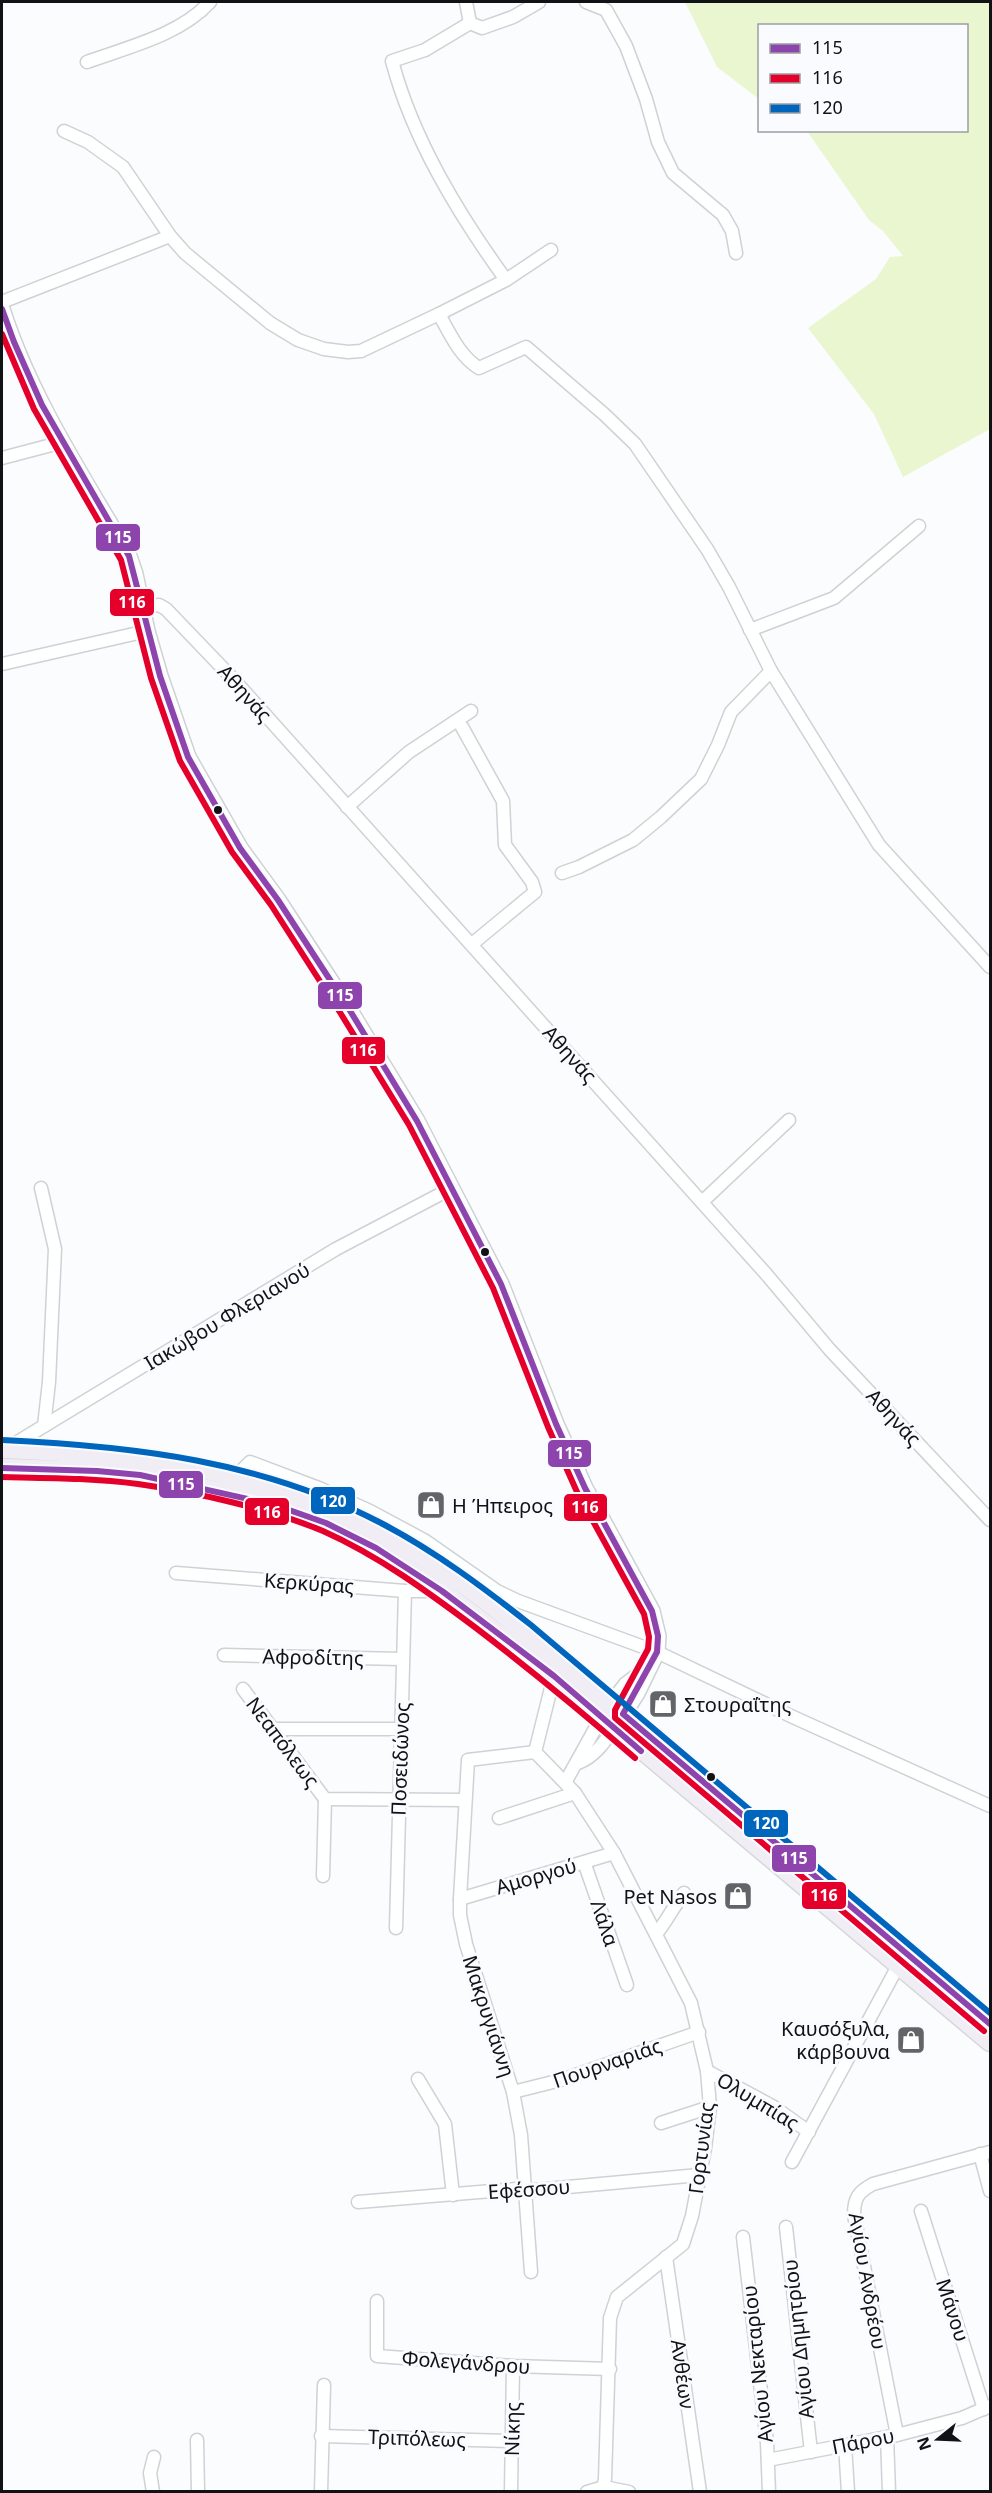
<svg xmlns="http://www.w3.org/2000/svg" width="992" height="2493" viewBox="0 0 992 2493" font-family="'Noto Sans',sans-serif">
<rect width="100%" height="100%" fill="#fafcfe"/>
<path fill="#eaf6d0" d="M 685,2 L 990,2 L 990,429 L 903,477 L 874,414 L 808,328 L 876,279 L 890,257 L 903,256 L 883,231 L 869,220 L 807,131 L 966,130 L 966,26 L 760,26 L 759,99 L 717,67 Z"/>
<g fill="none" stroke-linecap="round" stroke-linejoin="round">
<g stroke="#d0d1d4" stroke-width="15">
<g id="minor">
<path d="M 466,2 L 470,23 L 482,28 L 513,17 L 539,2"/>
<path d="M 586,2 L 606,10 L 626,46 L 646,99 L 658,142 L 673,173 L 723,215 L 732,231 L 736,253"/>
<path d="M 470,23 L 425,50 L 392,61 C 413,140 459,215 506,280"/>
<path d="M 87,62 C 128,47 180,35 210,2"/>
<path d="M 64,131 L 88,142 L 123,167 L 170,236 L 185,253 L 270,323 L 298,340 L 324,349 L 348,352 L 361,351 L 439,314"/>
<path d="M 551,250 L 506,280 L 439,314 C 449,332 460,357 479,368 L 526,347 L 605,415 L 635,444 L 707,549 L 729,587 L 771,671 L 879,845 L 990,967"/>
<path d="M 2,302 L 170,236"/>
<path d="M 2,458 L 63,442"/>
<path d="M 142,607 L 159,605 L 166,609 L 235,681 L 767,1275 L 830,1350 L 990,1520"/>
<path d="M 750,630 L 834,598 L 919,526"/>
<path d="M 2,664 L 147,631"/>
<path d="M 462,727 L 503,801 L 505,845 L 532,882 L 535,892 L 472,944"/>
<path d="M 347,807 L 409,752 L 471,711"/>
<path d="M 562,873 L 579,867 L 633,840 L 661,817 L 701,779 L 718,745 L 731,712 L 771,671"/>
<path d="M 41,1188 L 55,1249 L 49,1382 L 44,1426"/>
<path d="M 702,1202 L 789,1120"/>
<path d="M 6,1449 L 336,1249 L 452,1188"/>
<path d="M 236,1476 L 250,1462 L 319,1488 L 370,1511 L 424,1540 L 497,1591 L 518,1601 L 657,1652 L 793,1717 L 990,1806"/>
<path d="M 176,1573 L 405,1591 L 441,1591"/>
<path d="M 224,1655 L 402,1659"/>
<path d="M 554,1676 L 535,1752 L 575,1793 L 614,1853 L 691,2003 L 707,2071 L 710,2107 L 705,2148 L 692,2216 L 683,2244 L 617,2297 L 610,2318 L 605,2479 L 602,2492"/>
<path d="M 243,1689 L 325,1799 L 464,1800"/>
<path d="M 274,1729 L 400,1729"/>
<path d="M 578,1763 C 594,1757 605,1742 614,1728"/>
<path d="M 566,1781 L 601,1718"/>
<path d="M 499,1818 L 575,1793"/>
<path d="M 584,1862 L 627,1985"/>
<path d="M 323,1876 L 325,1799"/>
<path d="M 460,1899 L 614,1853"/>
<path d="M 396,1928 L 405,1591"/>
<path d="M 656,1934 C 667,1921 673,1907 684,1893"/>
<path d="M 707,2071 L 774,2107 L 809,2132"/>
<path d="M 418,2079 L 445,2124 L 453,2195"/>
<path d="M 513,2092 L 561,2080 L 699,2032"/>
<path d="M 661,2123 L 710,2107"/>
<path d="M 980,2154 L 990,2191"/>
<path d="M 792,2162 L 898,1966"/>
<path d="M 358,2202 L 516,2189 L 524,2191 L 699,2175"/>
<path d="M 921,2211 L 984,2409"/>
<path d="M 786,2227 L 811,2452"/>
<path d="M 743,2237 L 767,2443 L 769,2492"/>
<path d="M 666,2257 L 700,2492"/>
<path d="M 531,2272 L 521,2135 L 513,2092 L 466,1944 L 460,1915 L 460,1899 L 468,1760 L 535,1752"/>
<path d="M 377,2301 L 377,2356 L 513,2366 L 610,2369"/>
<path d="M 897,2435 L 854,2215 C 854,2198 858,2192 873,2184 L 990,2152"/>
<path d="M 321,2436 L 512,2441"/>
<path d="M 887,2437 L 889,2492"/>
<path d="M 197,2440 L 198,2492"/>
<path d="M 845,2445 L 848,2492"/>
<path d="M 768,2460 L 897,2435 L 962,2418 L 990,2406"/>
<path d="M 153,2492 L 150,2473 L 154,2457"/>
<path d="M 321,2492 L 324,2385"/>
<path d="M 511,2492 L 513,2366"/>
<path d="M 587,2492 L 604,2487 L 629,2492"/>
</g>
</g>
<g stroke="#d0d1d4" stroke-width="18">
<g id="tertiary">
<path d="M 2,309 C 30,397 83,477 129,556 L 135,574 L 147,631 L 160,676 L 188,757 L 240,848 L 278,900 L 349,1009 L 417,1121 L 501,1284 L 556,1424 L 585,1488 L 652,1611 L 658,1636 L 657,1652 L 637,1693 L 617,1724"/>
<path d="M 605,1712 L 626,1685 L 647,1669"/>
</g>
</g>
<g stroke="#d7d8da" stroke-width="21">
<g id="primary">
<path d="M 2,1449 C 120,1453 225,1463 336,1511 C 448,1559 537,1642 629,1719 C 750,1820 869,1923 990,2024"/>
<path d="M 2,1468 L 97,1471 L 140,1475 L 232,1494 L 275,1505 L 326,1523 L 376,1548 L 442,1591 L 554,1676 L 990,2042"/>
</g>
</g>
<use href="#minor" stroke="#feffff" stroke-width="12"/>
<use href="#tertiary" stroke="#feffff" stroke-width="15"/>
<use href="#primary" stroke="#f1edf5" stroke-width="18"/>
<g stroke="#f9fbff" stroke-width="10">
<g id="bus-1">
<path d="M 2,309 L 14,342 L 42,405 L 129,556 L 160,676 L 188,757 L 240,848 L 278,900 L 349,1009 L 417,1121 L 501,1284 L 556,1424 L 585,1488 L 652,1611 L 658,1636 L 657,1652 L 623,1714 L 990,2024"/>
<path d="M 2,1468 L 97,1471 L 140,1475 L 275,1505 L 326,1523 L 376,1548 L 442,1591 L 554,1676 L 641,1751"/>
</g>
</g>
<g stroke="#f9fbff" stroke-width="10">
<g id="bus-2">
<path d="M 2,334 L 34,409 L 121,560 L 151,678 L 180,761 L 232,852 L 271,905 L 341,1014 L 409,1125 L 493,1288 L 548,1427 L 577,1492 L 644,1614 L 649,1637 L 648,1649 L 615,1710 L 615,1718 L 984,2031"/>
<path d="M 2,1477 C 47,1478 93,1478 138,1484 C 195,1492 270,1509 323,1531 C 379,1556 428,1592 476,1628 C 531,1670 583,1713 635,1758"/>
</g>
</g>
<g stroke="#f9fbff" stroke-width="10">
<path id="bus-3" d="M 2,1440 C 133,1446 263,1461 381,1523 C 435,1551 484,1588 531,1625 L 990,2013"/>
</g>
<use href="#bus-1" stroke="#8e44ad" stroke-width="6"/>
<use href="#bus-2" stroke="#e4002b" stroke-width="6"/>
<use href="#bus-3" stroke="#0065bd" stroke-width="6"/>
</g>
<defs>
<g id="shop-square" transform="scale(1.5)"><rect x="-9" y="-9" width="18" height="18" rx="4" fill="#626467" stroke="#f9fbff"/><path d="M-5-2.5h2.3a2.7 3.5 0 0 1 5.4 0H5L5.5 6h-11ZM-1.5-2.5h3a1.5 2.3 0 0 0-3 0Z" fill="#fff"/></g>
</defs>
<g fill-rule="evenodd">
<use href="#shop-square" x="431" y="1505"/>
<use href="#shop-square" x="663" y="1704"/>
<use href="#shop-square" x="738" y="1896"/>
<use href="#shop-square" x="911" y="2040"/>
</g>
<g fill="#101215" stroke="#f9fbff" stroke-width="2">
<circle cx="218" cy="810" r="5"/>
<circle cx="485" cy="1252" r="5"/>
<circle cx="711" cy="1777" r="5"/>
</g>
<g text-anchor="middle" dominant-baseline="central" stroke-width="6" stroke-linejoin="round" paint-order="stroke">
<g font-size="20" fill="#101215" stroke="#f9fbff">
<text transform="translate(245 693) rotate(48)">Αθηνάς</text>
<text transform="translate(570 1054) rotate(48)">Αθηνάς</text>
<text transform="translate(227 1316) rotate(-31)">Ιακώβου Φλεριανού</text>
<text transform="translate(894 1417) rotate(47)">Αθηνάς</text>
<text transform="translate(309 1583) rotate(4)">Κερκύρας</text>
<text transform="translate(313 1657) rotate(1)">Αφροδίτης</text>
<text transform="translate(283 1742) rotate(53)">Νεαπόλεως</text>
<text transform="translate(400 1759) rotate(-88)">Ποσειδώνος</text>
<text transform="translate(536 1876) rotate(-16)">Αμοργού</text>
<text transform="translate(605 1923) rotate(71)">Λάλα</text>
<text transform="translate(489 2016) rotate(72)">Μακρυγιάννη</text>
<text transform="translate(607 2063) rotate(-19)">Πουρναριάς</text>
<text transform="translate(758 2101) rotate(31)">Ολυμπίας</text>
<text transform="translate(701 2148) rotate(-83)">Γορτυνίας</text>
<text transform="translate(529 2189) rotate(-4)">Εφέσσου</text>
<text transform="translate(868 2281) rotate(80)">Αγίου Ανδρέου</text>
<text transform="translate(953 2310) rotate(72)">Μάνου</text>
<text transform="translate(798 2339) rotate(-96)">Αγίου Δημητρίου</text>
<text transform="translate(466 2362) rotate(4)">Φολεγάνδρου</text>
<text transform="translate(757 2364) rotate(-96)">Αγίου Νεκταρίου</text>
<text transform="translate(683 2374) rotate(82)">Ανθέων</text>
<text transform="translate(512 2429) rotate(-89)">Νίκης</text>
<text transform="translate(417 2438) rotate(2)">Τριπόλεως</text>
<text transform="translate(863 2441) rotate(-11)">Πάρου</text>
</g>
<g font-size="20" fill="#101215" stroke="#f9fbff" text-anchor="start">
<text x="452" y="1505">Η Ήπειρος</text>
<text x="684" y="1704">Στουραΐτης</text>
<text x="717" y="1896" text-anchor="end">Pet Nasos</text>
<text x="890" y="2028" text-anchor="end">Καυσόξυλα,<tspan x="890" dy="23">κάρβουνα</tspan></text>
</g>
</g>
<g stroke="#f9fbff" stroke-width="2">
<rect x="95" y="523" width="46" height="29" rx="6" fill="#8e44ad"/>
<rect x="109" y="588" width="46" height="29" rx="6" fill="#e4002b"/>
<rect x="317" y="981" width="46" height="29" rx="6" fill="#8e44ad"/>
<rect x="341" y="1036" width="45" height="29" rx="6" fill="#e4002b"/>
<rect x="547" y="1439" width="45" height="29" rx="6" fill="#8e44ad"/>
<rect x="158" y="1470" width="46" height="29" rx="6" fill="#8e44ad"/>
<rect x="310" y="1486" width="46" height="29" rx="6" fill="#0065bd"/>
<rect x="563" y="1493" width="45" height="29" rx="6" fill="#e4002b"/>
<rect x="244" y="1497" width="46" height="29" rx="6" fill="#e4002b"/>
<rect x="743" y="1809" width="46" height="29" rx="6" fill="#0065bd"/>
<rect x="771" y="1844" width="46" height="29" rx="6" fill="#8e44ad"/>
<rect x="801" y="1881" width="46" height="29" rx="6" fill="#e4002b"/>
</g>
<g font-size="16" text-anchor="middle" font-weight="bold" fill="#fff">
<text x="118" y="543">115</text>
<text x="132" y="608">116</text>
<text x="340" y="1001">115</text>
<text x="363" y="1056">116</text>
<text x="569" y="1459">115</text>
<text x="181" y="1490">115</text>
<text x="333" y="1507">120</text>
<text x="585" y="1513">116</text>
<text x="267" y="1518">116</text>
<text x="766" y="1829">120</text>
<text x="794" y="1864">115</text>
<text x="824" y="1901">116</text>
</g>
<rect width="992" height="2493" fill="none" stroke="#101215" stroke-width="6"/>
<rect x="758" y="24" width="210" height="108" fill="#f9fbff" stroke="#9c9ea1" stroke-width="1.5"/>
<rect x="770" y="44" width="30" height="9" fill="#8e44ad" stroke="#9c9ea1" stroke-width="1.5"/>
<text x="812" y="54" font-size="18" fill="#101215">115</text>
<rect x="770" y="74" width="30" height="9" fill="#e4002b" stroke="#9c9ea1" stroke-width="1.5"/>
<text x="812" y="84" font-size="18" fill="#101215">116</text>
<rect x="770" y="104" width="30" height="9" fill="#0065bd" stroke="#9c9ea1" stroke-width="1.5"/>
<text x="812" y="114" font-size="18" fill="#101215">120</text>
<g transform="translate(938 2439) rotate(252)" stroke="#f9fbff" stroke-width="4.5" paint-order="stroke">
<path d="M0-4.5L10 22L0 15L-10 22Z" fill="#101215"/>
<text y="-9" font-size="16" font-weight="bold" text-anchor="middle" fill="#101215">N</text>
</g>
</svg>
